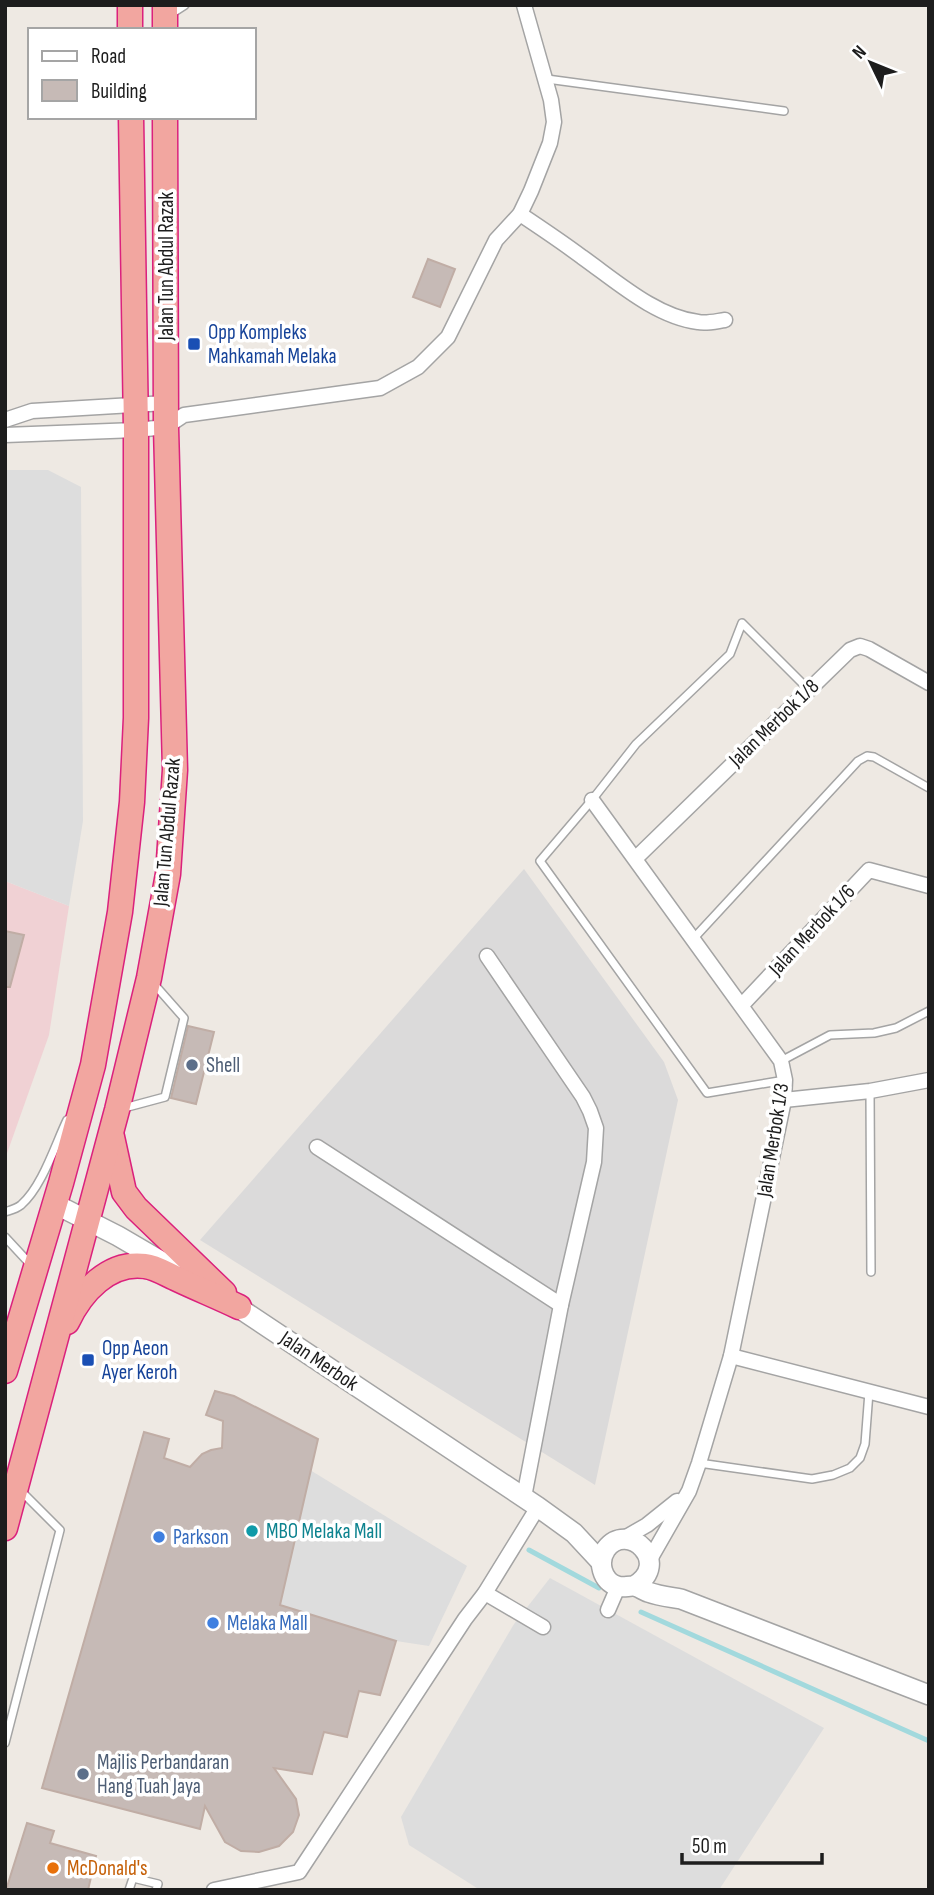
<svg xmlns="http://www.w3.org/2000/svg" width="934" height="1895" viewBox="0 0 934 1895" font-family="'Sofia Sans Condensed',sans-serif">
<rect width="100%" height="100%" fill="#eee9e3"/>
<path fill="#dbdada" d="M 524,869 L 664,1062 L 678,1100 L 595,1485 L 200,1240 Z"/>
<path fill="#f0d1d4" d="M 5,881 L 69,906 L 49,1035 L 5,1159 Z"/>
<g fill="#ddd">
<path d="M 5,470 L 48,470 L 81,487 L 83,821 L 69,906 L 5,881 Z"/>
<path d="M 310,1470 L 467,1566 L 429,1646 L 396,1641 L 280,1605 Z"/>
<path d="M 550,1578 L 824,1728 L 719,1890 L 480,1890 L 409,1845 L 401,1817 L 514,1624 Z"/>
</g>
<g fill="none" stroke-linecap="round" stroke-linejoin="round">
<g stroke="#a2d9dd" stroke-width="5">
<path d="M 529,1550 L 599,1588"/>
<path d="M 641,1612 L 929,1741"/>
</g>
</g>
<g fill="#c6bab6" stroke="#c0ada5" stroke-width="2">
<path d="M 428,259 L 455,269 L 440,307 L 413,297 Z"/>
<path d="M 5,931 L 24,935 L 10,987 L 5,987 Z"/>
<path d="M 188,1026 L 214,1032 L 196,1104 L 171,1098 Z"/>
<path d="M 215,1391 L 234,1396 L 318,1439 L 280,1605 L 396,1641 L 380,1695 L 359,1691 L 347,1737 L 324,1732 L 312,1774 L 274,1768 L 296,1799 L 299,1815 L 293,1832 L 279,1846 L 259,1852 L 241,1851 L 225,1842 L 205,1806 L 200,1829 L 42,1788 L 144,1432 L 169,1439 L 164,1458 L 190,1467 L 202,1454 L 211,1450 L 222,1448 L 223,1421 L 206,1415 Z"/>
<path d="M 27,1823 L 54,1831 L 50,1843 L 96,1856 L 88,1890 L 6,1890 Z"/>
</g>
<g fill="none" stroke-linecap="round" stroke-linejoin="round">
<g stroke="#a4a4a4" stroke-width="10">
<g id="service">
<path d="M 171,14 L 185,5"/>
<path d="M 547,79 L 784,111"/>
<path d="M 694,938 L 858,761 L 867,756 L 874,757 L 929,788"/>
<path d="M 781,1061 L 830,1035 L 874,1033 L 896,1028 L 929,1011"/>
<path d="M 785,1080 L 707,1093 L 540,861 L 592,800 L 636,744 L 730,654 L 742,623 L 808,689"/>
<path d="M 870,1091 L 871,1272"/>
<path d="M 124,1108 L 165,1097 L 184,1018 L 154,984"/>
<path d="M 5,1212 C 11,1210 16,1209 21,1205 C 42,1187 55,1145 67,1120"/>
<path d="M 5,1237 L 31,1265"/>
<path d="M 699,1463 L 812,1479 L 833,1475 L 850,1468 L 860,1458 L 865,1444 L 869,1392"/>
<path d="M 5,1743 L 60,1530 L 22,1492"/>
<path d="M 129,1890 L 133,1878 L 158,1884 L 156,1890"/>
</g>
</g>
<g stroke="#a4a4a4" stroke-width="17">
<g id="minor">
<path d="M 520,214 C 541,228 562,242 582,257 C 616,281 656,317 698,322 C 706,324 717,321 725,320"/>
<path d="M 5,420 L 32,411 L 166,403 L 169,406"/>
<path d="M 5,435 L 136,430 L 166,427 L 184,415 L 380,388 L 418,367 L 448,337 L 496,240 L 520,214 L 531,191 L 550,143 L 554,122 L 551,100 L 524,5"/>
<path d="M 592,800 L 781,1061 L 785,1080 L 784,1100 L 731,1356 L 699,1463 L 689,1491 L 649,1561"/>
<path d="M 636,858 L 850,650 L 860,646 L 869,649 L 929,683"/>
<path d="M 487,956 L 583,1097 L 590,1111 L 596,1128 L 594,1162 L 561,1305 L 524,1497"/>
<path d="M 742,1005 L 869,870 L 929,886"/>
<path d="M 784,1100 L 870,1091 L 929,1080"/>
<path d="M 317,1147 L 561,1305"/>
<path d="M 731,1356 L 929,1407"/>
<path d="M 621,1540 L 647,1525 L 677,1501"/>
<path d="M 485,1593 L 543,1627"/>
<path d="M 608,1610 L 618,1587"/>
<path d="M 214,1890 L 299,1872 L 465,1619 L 485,1593 L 538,1507"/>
</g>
</g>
<g stroke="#a4a4a4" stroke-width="22">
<g id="tertiary">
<path d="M 55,1204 L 118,1236 L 171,1267"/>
<path d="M 227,1300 L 538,1507 L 574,1533 L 601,1562"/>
<path d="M 634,1586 C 673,1563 628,1520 606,1549 C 597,1562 602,1581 617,1586 C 623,1588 627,1586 633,1586 C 638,1586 644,1591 648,1592 C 659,1596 670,1597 681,1599 L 929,1695"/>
</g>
</g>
<g stroke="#db217d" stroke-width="27">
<g id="trunk">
<path d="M 130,5 L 130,30"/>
<path d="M 165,5 L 165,30"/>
<path d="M 112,1137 L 124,1192 L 136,1208 L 224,1293"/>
<path d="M 67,1322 C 81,1292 109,1261 145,1266 C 155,1267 166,1274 175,1278 C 196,1288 218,1297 239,1307"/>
<path d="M 5,1371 L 61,1183 L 93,1065 L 120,912 L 132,802 L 136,718 L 136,430 L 131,117"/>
<path d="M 5,1528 L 117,1110 L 149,978 L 168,874 L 175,770 L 166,427 L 165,117"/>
</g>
</g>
<use href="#service" stroke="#fff" stroke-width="7"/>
<use href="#minor" stroke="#fff" stroke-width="14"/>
<use href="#tertiary" stroke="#fff" stroke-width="19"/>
<use href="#trunk" stroke="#f2a6a0" stroke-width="24"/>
</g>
<g fill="#1a4fb4" stroke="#fff" stroke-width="2.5">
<rect x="187" y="337" width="14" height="14" rx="3.5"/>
<rect x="81" y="1353" width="14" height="14" rx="3.5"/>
</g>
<g fill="#5c6f8a" stroke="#fff" stroke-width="2.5">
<circle cx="192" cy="1065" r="7"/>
<circle cx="83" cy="1774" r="7"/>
</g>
<circle fill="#0f9aa8" stroke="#fff" stroke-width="2.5" cx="252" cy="1531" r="7"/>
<g fill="#3f7fe0" stroke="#fff" stroke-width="2.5">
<circle cx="159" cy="1537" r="7"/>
<circle cx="213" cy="1623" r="7"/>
</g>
<circle fill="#e8710a" stroke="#fff" stroke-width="2.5" cx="53" cy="1868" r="7"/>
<g text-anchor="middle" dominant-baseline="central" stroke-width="7" stroke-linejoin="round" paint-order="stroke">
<g font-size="21" fill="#1d1d1d" stroke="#fff">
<text transform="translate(166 266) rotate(-90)">Jalan Tun Abdul Razak</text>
<text transform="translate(774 723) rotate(-44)">Jalan Merbok 1/8</text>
<text transform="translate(167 832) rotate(-85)">Jalan Tun Abdul Razak</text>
<text transform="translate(812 930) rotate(-47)">Jalan Merbok 1/6</text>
<text transform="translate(773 1140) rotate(-81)">Jalan Merbok 1/3</text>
<text transform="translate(319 1361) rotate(34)">Jalan Merbok</text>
</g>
<g font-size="21" fill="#164399" stroke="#fff" text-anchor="start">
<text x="208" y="332">Opp Kompleks<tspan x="208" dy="24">Mahkamah Melaka</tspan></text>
<text x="102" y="1348">Opp Aeon<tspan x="102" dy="24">Ayer Keroh</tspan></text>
</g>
<g font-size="21" fill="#4e5e75" stroke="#fff" text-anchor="start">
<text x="206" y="1065">Shell</text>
<text x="97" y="1762">Majlis Perbandaran<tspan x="97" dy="24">Hang Tuah Jaya</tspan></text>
</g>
<g font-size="21" fill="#0d838f" stroke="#fff" text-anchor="start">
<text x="266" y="1531">MBO Melaka Mall</text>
</g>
<g font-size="21" fill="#366cbe" stroke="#fff" text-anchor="start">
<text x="173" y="1537">Parkson</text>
<text x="227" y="1623">Melaka Mall</text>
</g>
<g font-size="21" fill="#c56008" stroke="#fff" text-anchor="start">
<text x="67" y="1868">McDonald's</text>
</g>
</g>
<rect width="934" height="1895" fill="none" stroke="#1d1d1d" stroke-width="14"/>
<rect x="28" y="28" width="228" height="91" fill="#ffffff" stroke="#a5a5a5" stroke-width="2"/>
<rect x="42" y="51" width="35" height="10" fill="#ffffff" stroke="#a5a5a5" stroke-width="2"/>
<text x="91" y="63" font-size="21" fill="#1d1d1d">Road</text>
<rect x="42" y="80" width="35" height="21" fill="#c6bab6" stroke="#a5a5a5" stroke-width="2"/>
<text x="91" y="98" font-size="21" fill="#1d1d1d">Building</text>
<g transform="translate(871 63) rotate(313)" stroke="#ffffff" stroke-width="5" paint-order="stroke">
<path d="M0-5L12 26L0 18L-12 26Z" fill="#1d1d1d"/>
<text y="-10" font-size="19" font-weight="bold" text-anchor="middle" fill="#1d1d1d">N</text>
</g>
<path d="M682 1853v10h140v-10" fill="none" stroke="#1d1d1d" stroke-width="3.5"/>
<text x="692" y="1853" font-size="21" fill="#1d1d1d" stroke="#ffffff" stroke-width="5" paint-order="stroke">50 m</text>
</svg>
